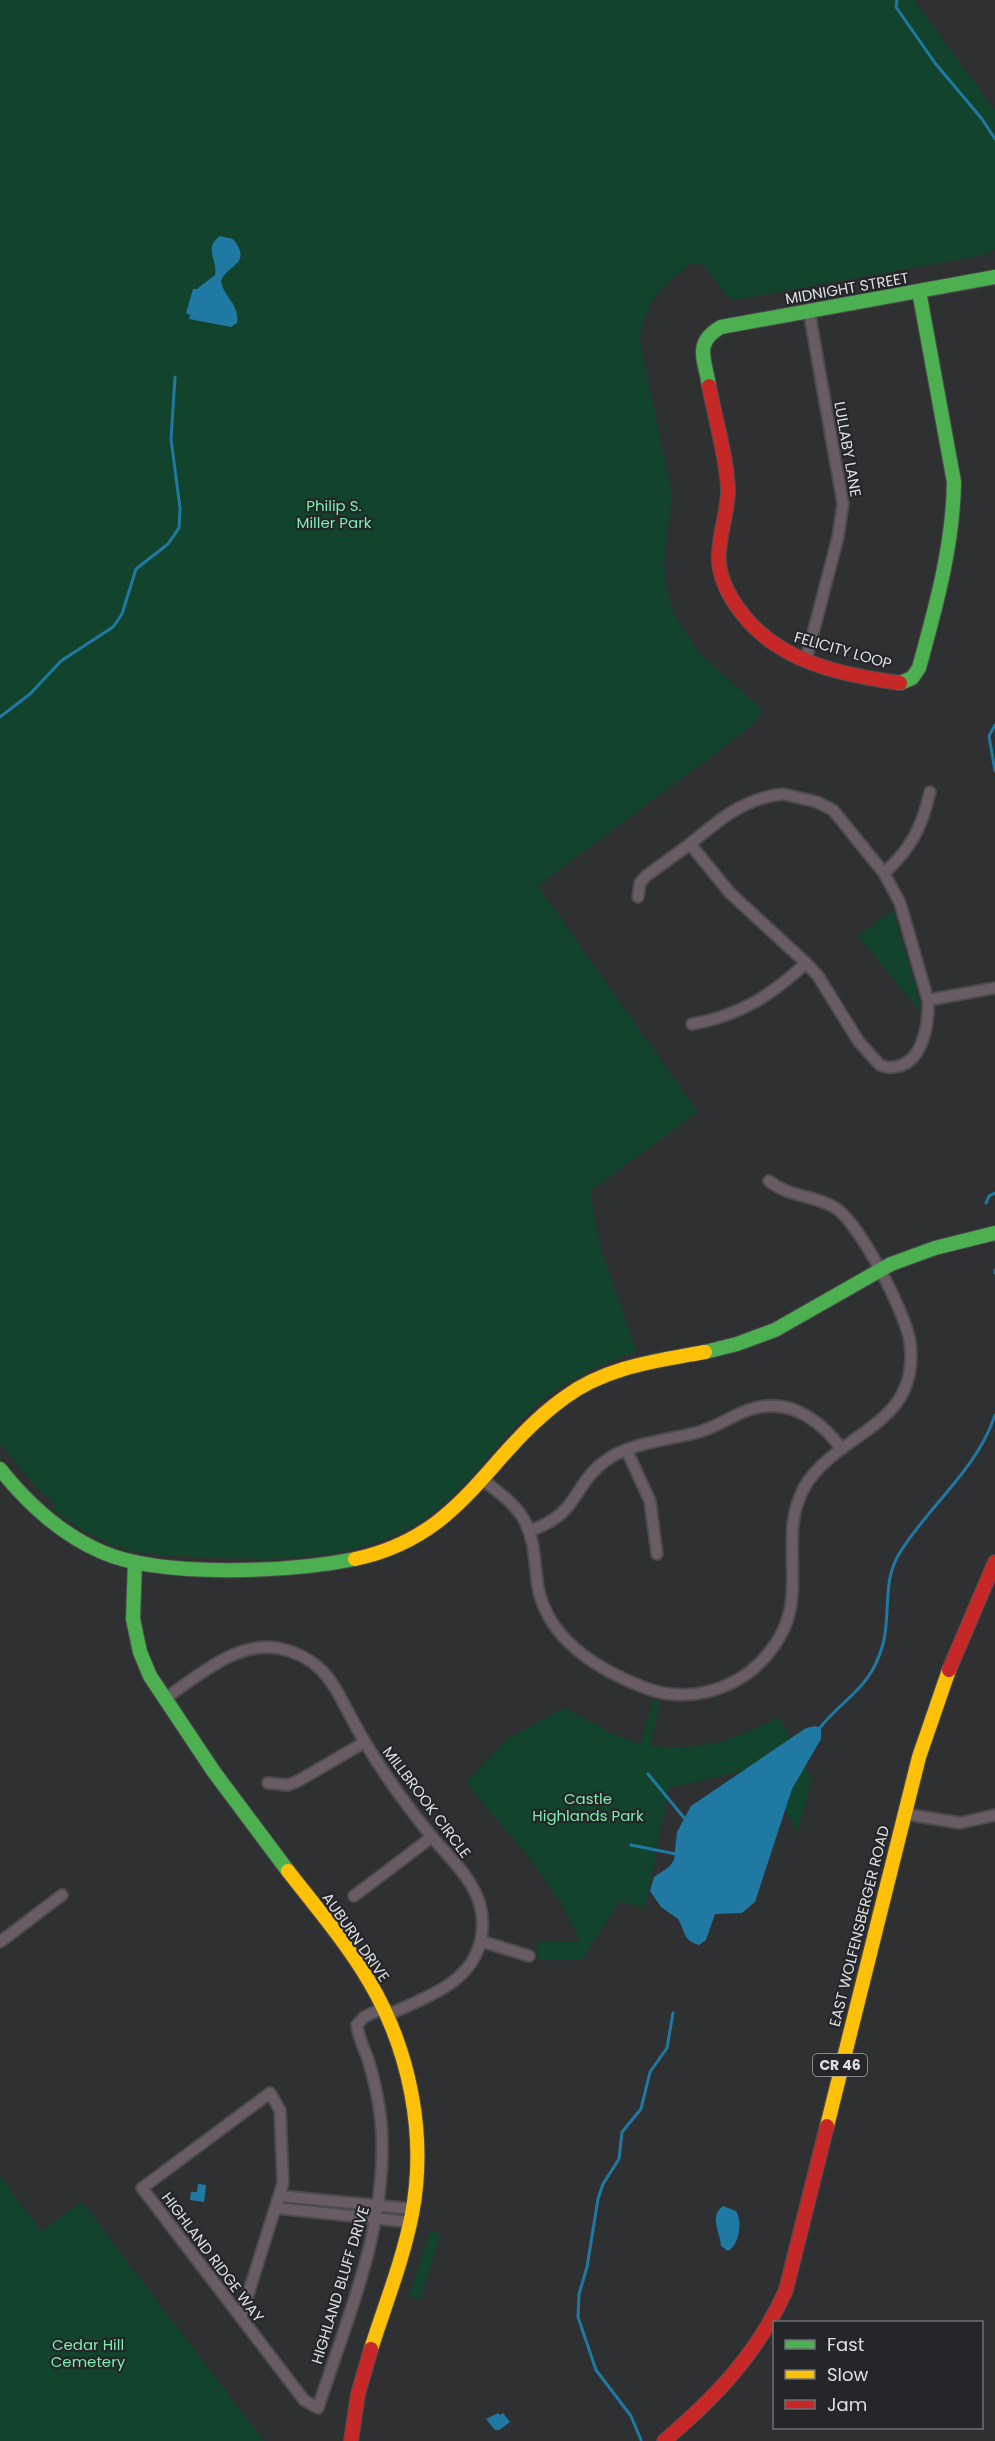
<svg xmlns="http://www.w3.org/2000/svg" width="995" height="2441" viewBox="0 0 995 2441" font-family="Poppins,sans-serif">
<rect width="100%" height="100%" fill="#2f3032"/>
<g fill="#12432c">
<path d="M 0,0 L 914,0 L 995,110 L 995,250 L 978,256 L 734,300 L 728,297 L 703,264 L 692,263 C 660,290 647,296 640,340 L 672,495 L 664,563 L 667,592 L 676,617 L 700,654 L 764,711 L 748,729 L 538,886 L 698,1112 L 590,1191 L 601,1249 L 637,1352 C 595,1365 556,1385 524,1417 C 495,1447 471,1483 437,1510 C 371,1562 281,1561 201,1557 C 176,1556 148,1556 124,1549 C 98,1541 75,1526 53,1510 L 56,1505 L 35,1486 L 0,1444 Z"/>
<path d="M 893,910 L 919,1000 L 921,1012 L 858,936 Z"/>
<path d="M 653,1701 L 660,1702 L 650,1746 C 700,1751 734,1742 778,1717 L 794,1743 L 812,1780 L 797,1833 L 764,1766 L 669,1788 L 645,1909 L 620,1901 L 582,1960 L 539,1960 L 537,1942 L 581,1942 L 561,1903 L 532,1861 L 466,1783 L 507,1739 L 565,1708 L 612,1734 L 641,1744 Z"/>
<path d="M 0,2176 L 41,2231 L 82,2202 L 264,2441 L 0,2441 Z"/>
<path d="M 430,2231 L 441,2234 L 420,2300 L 409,2297 Z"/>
</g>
<g fill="#2079a3">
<path d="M 220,236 L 233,239 C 253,264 228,264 221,281 C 224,298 240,304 237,323 L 231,327 L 189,319 L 190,315 L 186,313 L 193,289 L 197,289 L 215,275 C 218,260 203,248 220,236 Z"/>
<path d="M 816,1726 L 821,1729 L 821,1739 L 792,1789 L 755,1902 L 742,1913 L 715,1914 L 706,1940 L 699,1945 C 682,1940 686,1932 678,1919 L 661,1907 L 650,1891 L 654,1877 L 669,1867 L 674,1860 L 677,1832 L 691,1806 L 806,1728 Z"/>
<path d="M 198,2184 L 206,2185 L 204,2202 L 190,2200 L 191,2192 L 197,2192 Z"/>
<path d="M 723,2206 L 736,2211 C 743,2221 739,2246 728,2251 L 721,2246 C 720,2232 709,2216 723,2206 Z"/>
<path d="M 498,2413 L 500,2415 L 503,2413 L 510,2422 L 499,2430 L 495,2430 L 486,2419 Z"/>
</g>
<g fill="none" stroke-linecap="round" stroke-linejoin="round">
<g stroke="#2079a3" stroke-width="3">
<path d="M 897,0 L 896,7 L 935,63 L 982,119 L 995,139"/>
<path d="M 0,717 L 30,694 L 61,661 L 113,627 L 122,614 L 136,569 L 168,544 L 179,528 L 180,508 L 171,439 L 175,377"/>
<path d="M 995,725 L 989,736 L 995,771"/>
<path d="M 986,1203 L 989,1196 L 995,1193"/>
<path d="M 995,1270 L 995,1273"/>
<path d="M 818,1730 C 844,1697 871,1689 883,1644 C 891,1614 882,1582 899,1554 C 928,1506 977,1470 995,1415"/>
<path d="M 648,1774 L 685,1819"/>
<path d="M 631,1845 L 676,1854"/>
<path d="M 641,2440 L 631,2416 L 596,2370 L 578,2317 L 579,2294 L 587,2267 L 598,2199 L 603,2184 L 619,2159 L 622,2132 L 641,2109 L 650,2072 L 667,2048 L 673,2013"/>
</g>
<g stroke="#4c4c4d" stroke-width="14">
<g id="street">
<path d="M 806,660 L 838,537 L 843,504 L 809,311"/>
<path d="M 783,794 L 817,802 L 833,810 L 884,873 L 900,903 L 928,1000 C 929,1026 922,1070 887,1067 L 880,1065 L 859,1042 L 818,976 L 806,963 L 730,893 L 690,844 C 719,820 744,798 783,794 Z"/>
<path d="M 884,873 C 911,849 922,827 930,792"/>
<path d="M 638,897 L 640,883 L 646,876 L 690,844"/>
<path d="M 928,1000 L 995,988"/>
<path d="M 692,1024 C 739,1016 772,995 806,963"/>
<path d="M 627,1451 L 650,1501 L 657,1554"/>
<path d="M 483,1480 C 497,1491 514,1503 523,1518 C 536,1541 534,1563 538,1587 C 548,1640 597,1669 643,1687 C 670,1698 701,1697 727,1685 C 762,1670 790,1634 792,1595 C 795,1557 785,1521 805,1486 C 838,1431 921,1427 910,1342 C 906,1314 859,1221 834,1207 C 813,1195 789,1197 769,1181"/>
<path d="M 529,1531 C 581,1514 572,1483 608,1459 C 631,1443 668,1440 695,1433 C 712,1429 725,1420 741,1413 C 783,1394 816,1415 842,1449"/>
<path d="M 164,1699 C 197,1677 236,1641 278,1648 C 292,1651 307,1657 318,1667 C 334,1681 343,1703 353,1721 C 375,1762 402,1800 432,1837 C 446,1854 464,1870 474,1890 C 482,1905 484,1923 481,1939 C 472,1984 424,1998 387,2015"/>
<path d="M 268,1783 L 288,1785 L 298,1781 L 365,1742"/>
<path d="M 905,1814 L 960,1823 L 995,1815"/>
<path d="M 354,1896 L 432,1837"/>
<path d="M 481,1941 L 529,1956"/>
<path d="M 0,1942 L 62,1895"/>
<path d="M 280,2196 L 413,2209"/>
<path d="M 276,2208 L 410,2222"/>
<path d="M 241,2317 L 283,2183 L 280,2110 L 270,2093 L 142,2188 L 304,2400 L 318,2408 C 348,2315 390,2221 381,2122 C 379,2101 374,2079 368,2059 C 364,2048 358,2037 357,2025 L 364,2017 L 383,2008"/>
</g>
</g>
<g stroke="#4c4c4d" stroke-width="16">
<g id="fast">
<path d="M 709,386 C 705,359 693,343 721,327 L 995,277"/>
<path d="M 900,683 L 912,678 L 919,668 C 936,606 953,546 954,482 L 919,291"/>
<path d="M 705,1352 L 737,1344 L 775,1330 L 891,1264 L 935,1248 L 995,1233"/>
<path d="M 0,1469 C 28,1504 60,1534 102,1552 C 161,1578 291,1572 355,1559"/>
<path d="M 135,1562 L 133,1619 L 140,1652 L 150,1676 L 214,1772 L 288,1871"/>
</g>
</g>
<g stroke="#4c4c4d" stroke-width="16">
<g id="slow">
<path d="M 355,1559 C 464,1536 485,1455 564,1398 C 605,1367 656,1361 705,1352"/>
<path d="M 288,1871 C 316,1907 346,1942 369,1981 C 410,2050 427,2136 412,2214 C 403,2260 385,2305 371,2349"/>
<path d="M 827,2126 L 919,1757 L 949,1670"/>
</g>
</g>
<g stroke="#4c4c4d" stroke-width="16">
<g id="jam">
<path d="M 709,386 C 715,418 727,458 728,490 C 728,514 717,538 719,563 C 721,581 730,598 741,612 C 778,662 842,675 900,683"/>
<path d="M 949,1670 L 995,1562"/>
<path d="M 351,2441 L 358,2394 L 371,2349"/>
<path d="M 664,2441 C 716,2397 758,2353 786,2290 L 827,2126"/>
</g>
</g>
<use href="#street" stroke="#6a5c65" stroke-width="10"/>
<use href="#fast" stroke="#4caf50" stroke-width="14"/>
<use href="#slow" stroke="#ffc107" stroke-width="14"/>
<use href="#jam" stroke="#c62828" stroke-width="14"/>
</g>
<g text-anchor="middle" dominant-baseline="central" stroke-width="4.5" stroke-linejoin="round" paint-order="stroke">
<rect fill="#242629" stroke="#a6a8aa" stroke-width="1.5" x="813" y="2054" width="54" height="22" rx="4.5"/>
<g font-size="14" font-weight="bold" fill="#dee0e2">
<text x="840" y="2065">CR 46</text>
</g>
<g font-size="15" fill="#dee0e2" stroke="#242629">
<text transform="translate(847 288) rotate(-10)">MIDNIGHT STREET</text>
<text transform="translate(848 449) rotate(80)">LULLABY LANE</text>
<text transform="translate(843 650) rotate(16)">FELICITY LOOP</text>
<text transform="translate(427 1802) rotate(53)">MILLBROOK CIRCLE</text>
<text transform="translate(859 1926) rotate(-76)">EAST WOLFENSBERGER ROAD</text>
<text transform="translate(356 1937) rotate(55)">AUBURN DRIVE</text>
<text transform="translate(213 2257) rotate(53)">HIGHLAND RIDGE WAY</text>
<text transform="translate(340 2285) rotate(-73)">HIGHLAND BLUFF DRIVE</text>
</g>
<g font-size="15" fill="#79efb0" stroke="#242629">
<text x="334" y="505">Philip S.<tspan x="334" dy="17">Miller Park</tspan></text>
<text x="588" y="1798">Castle<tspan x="588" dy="17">Highlands Park</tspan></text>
<text x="88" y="2344">Cedar Hill<tspan x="88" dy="17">Cemetery</tspan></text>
</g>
</g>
<rect x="773" y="2321" width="210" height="108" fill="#242629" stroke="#6e7073" stroke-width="1.5"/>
<rect x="785" y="2340" width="30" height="9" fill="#4caf50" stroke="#6e7073" stroke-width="1.5"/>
<text x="827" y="2351" font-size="18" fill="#dee0e2">Fast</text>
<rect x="785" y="2370" width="30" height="9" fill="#ffc107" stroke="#6e7073" stroke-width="1.5"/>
<text x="827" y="2381" font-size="18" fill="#dee0e2">Slow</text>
<rect x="785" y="2400" width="30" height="9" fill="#c62828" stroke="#6e7073" stroke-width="1.5"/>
<text x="827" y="2411" font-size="18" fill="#dee0e2">Jam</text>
</svg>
